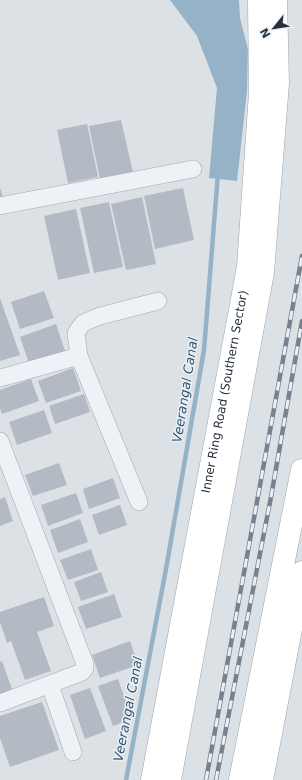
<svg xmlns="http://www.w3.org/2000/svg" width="302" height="780" viewBox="0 0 302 780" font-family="'DejaVu Sans',sans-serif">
<rect width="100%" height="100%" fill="#dce1e6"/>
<path fill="#96b2c7" d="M 170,0 L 239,0 L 240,18 L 248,49 L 247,91 L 237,181 L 209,178 L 217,88 L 197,36 Z"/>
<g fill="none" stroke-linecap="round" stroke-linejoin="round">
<path stroke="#96b2c7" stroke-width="4.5" d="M 126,780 L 166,569 L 204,350 L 218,173"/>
</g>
<g fill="#b3bac3">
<path d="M 121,120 L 134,177 L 101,184 L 89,126 Z"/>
<path d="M 87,124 L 98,177 L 68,183 L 57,130 Z"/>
<path d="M 0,188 L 3,197 L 0,198 Z"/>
<path d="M 183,188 L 194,240 L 155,249 L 144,196 Z"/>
<path d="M 142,197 L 156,264 L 126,270 L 111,204 Z"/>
<path d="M 109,202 L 123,267 L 94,273 L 80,208 Z"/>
<path d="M 76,209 L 90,273 L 58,280 L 44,216 Z"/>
<path d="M 44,291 L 54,318 L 20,329 L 11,302 Z"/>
<path d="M 0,298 L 20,355 L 0,361 Z"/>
<path d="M 56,324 L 65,351 L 29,363 L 20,337 Z"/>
<path d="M 73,368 L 81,391 L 46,403 L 38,381 Z"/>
<path d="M 31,379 L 39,401 L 2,414 L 0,408 L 0,390 Z"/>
<path d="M 84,394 L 90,412 L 55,424 L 49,406 Z"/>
<path d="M 44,410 L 52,433 L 17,445 L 9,422 Z"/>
<path d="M 59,463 L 67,485 L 33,496 L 25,475 Z"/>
<path d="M 113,478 L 120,498 L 89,509 L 83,489 Z"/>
<path d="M 76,493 L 83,513 L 48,526 L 41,505 Z"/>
<path d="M 5,497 L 13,521 L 0,526 L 0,499 Z"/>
<path d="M 120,505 L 127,525 L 99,535 L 92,515 Z"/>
<path d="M 80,519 L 88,542 L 58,553 L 50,530 Z"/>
<path d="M 91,549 L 98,570 L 68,580 L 60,560 Z"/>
<path d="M 101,572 L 108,592 L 81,601 L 74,582 Z"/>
<path d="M 114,594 L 122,617 L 86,629 L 78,607 Z"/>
<path d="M 44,597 L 54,626 L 37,632 L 51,671 L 25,680 L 11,641 L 7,643 L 0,622 L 0,612 Z"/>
<path d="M 130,641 L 138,665 L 100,678 L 92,655 Z"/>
<path d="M 2,661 L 14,695 L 0,700 L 0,662 Z"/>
<path d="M 118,679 L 132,719 L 113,726 L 98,686 Z"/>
<path d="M 90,688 L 106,731 L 85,739 L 70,695 Z"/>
<path d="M 42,702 L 59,750 L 10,767 L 0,738 L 0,716 Z"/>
</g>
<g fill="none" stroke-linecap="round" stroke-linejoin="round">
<g stroke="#a2a8b0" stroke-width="18">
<g id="minor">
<path d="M 0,206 L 193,169"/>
<path d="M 79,356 L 76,333 L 83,323 L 100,316 L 158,301"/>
<path d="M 0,378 L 79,356 L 139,502"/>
<path d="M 0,441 L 85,664 L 85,668 L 82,672 L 0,703"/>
<path d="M 50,685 L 73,752"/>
</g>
</g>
<g stroke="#9ba6b2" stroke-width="23">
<g id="primary">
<path id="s1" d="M 152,780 L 248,267 L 260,93 L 259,0"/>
<path d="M 170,780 L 263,272 L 278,83 L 276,0"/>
<path d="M 240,780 L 302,470"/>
<path d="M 262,780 L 302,572"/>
</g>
</g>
<use href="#minor" stroke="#eef1f5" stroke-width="17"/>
<use href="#primary" stroke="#fff" stroke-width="22"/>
<g stroke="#758290" stroke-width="4.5">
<g id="rail">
<path d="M 206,780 L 302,256"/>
<path d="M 216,780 L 271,497 L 302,321"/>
</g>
</g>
<use href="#rail" stroke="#ebf0f4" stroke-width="3" stroke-dasharray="9" stroke-linecap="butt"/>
</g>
<g text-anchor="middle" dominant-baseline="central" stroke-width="3" stroke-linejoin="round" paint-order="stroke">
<g font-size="12" fill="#26303c" stroke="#ebf0f4">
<text stroke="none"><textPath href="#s1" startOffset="395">Inner Ring Road (Southern Sector)</textPath></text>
</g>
<g font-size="13" font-style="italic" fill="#305270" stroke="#ebf0f4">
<text transform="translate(185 390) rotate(-81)">Veerangal Canal</text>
<text transform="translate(128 709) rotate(-79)">Veerangal Canal</text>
</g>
</g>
<g transform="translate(274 28) rotate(240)" stroke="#ebf0f4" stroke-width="3" paint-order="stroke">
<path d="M0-3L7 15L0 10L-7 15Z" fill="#26303c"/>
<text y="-6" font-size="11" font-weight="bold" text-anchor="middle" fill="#26303c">N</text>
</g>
</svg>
